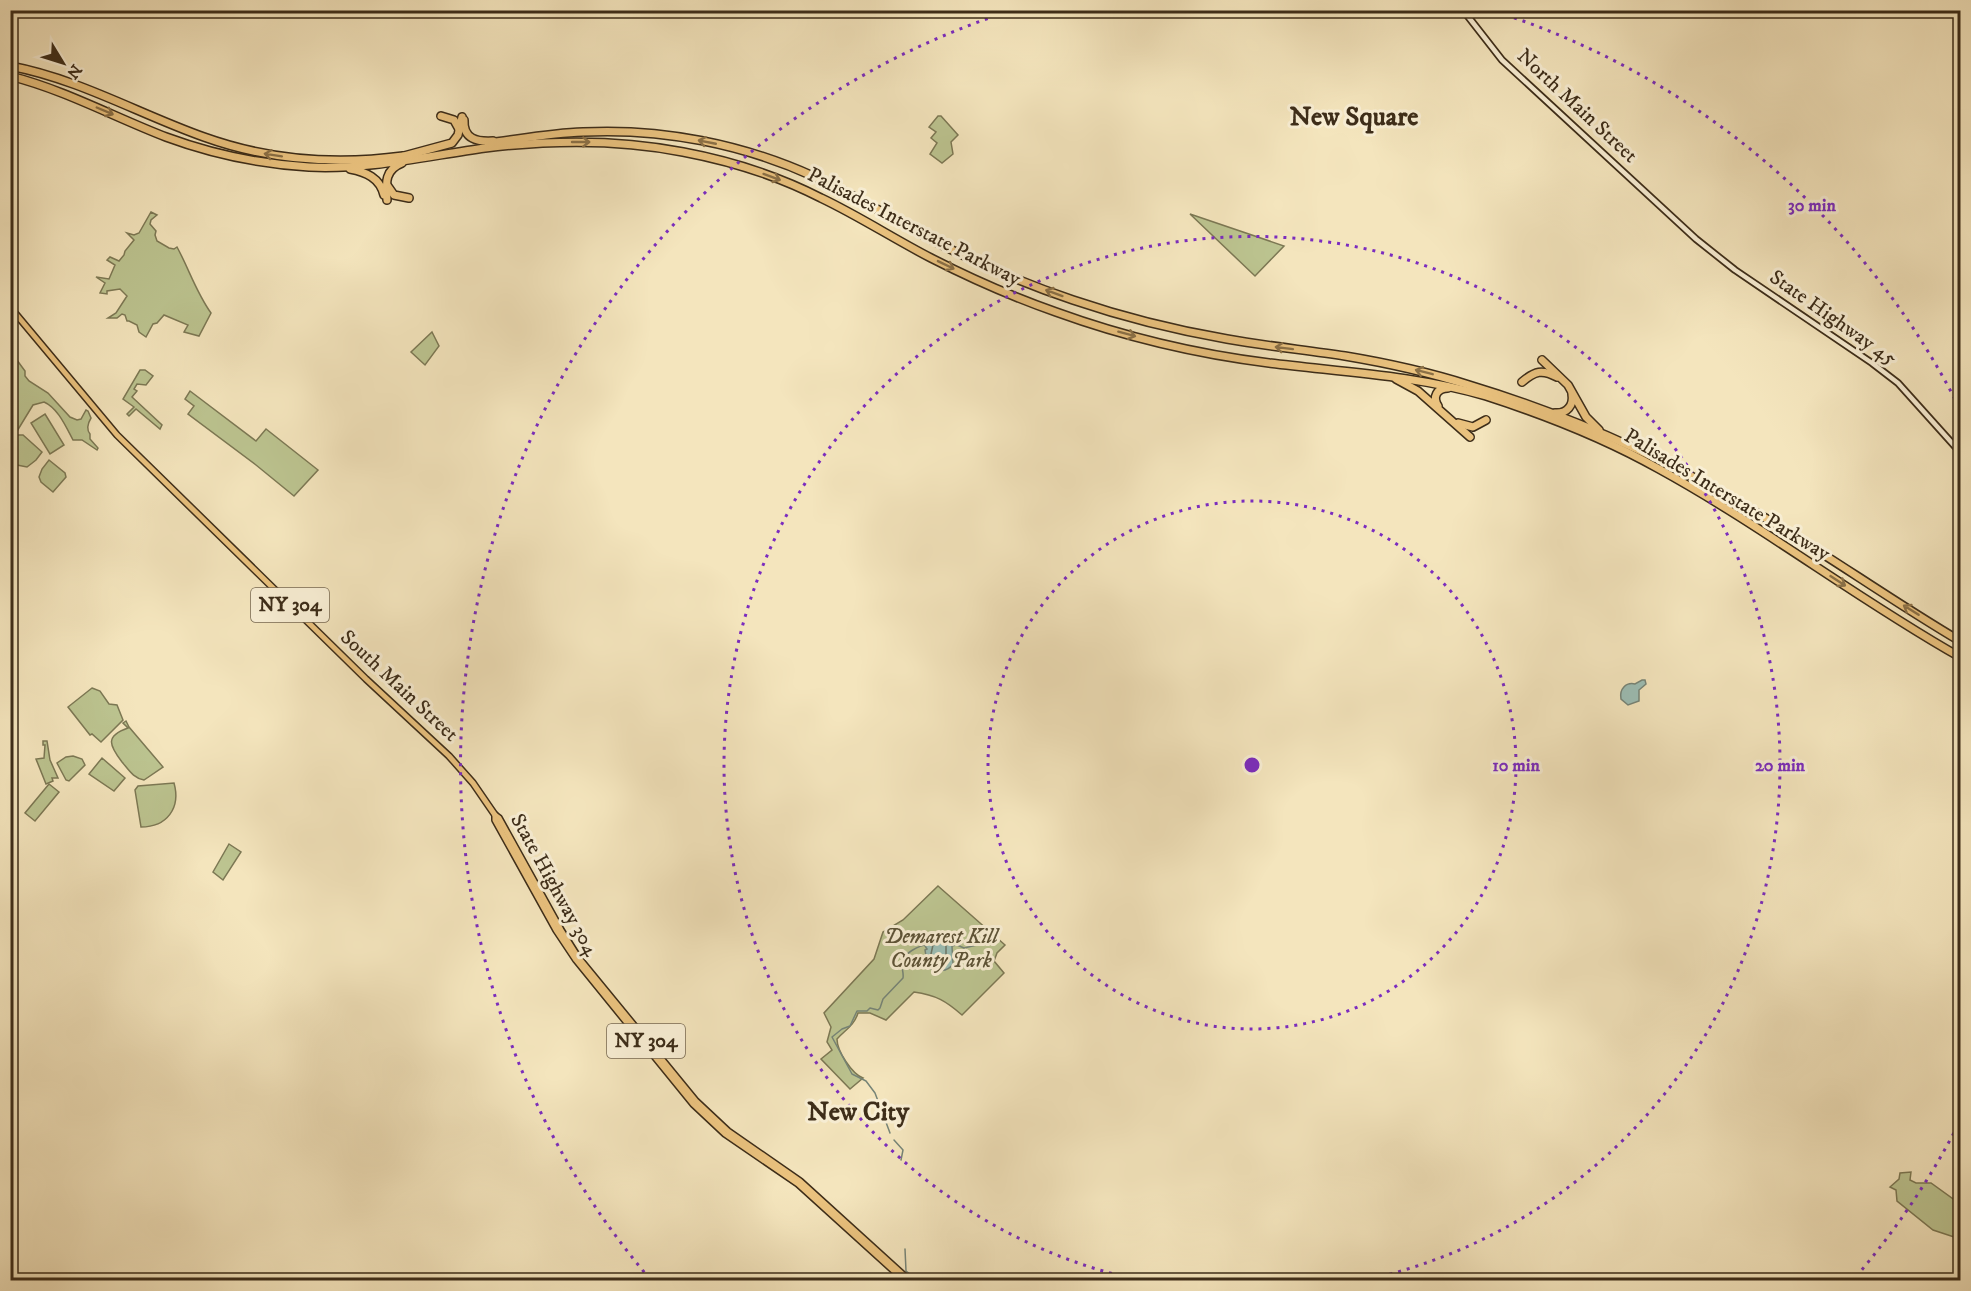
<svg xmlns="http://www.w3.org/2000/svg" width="1971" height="1291" viewBox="0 0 1971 1291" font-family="'IM FELL DW Pica',serif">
<rect width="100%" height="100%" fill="#f4e5bd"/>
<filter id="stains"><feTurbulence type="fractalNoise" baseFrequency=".00333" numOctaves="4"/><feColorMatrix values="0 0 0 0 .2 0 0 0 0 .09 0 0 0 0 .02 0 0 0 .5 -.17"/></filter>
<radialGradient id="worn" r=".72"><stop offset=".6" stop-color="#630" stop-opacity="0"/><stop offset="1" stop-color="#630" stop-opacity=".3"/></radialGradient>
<g fill="#bcc490" stroke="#7c7854" stroke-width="1.5">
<path d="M 938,116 L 941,116 L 958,135 L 951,142 L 953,154 L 942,163 L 930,154 L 937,143 L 931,138 L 936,132 L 929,127 Z"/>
<path d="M 151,212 L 157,215 L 151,220 L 150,224 L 156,231 L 155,235 L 157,241 L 169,248 L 174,249 L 177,247 C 189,269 196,292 211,313 L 199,336 L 184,332 L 188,325 L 164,315 L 157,323 L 153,324 L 146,337 L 139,332 L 137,325 L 129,321 L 127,321 L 125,315 L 122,314 L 117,318 L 108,318 L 116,313 L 127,296 L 120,289 L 107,291 L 107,294 L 100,293 L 105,283 L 96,277 L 109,279 L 115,265 L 107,260 L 110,257 L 119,261 L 124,255 L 125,251 L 134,240 L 127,233 L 134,235 L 139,233 Z"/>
<path d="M 1190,214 L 1284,246 L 1255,276 Z"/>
<path d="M 432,332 L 439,346 L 425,365 L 411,352 Z"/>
<path d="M 11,352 L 25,371 L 25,376 L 29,381 L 48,393 L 70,417 L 77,420 L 81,419 L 86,410 L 88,411 L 91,418 C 88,423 86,429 90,434 L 90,439 L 98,448 L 97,450 L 82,440 L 73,440 C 66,427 58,408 44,402 L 33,405 L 11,441 Z"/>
<path d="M 140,370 L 145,370 L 153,376 L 146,385 L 137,384 L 134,389 L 137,391 L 132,397 L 162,425 L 160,429 L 136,409 L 129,416 L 127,414 L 134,407 L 123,399 Z"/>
<path d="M 190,391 L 256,441 L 266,429 L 318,470 L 294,496 L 256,465 L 188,414 L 194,406 L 185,399 Z"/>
<path d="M 45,414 L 64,445 L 50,454 L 31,423 Z"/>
<path d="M 18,435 L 23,435 L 42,452 L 36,460 L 27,467 L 17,465 L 11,460 L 11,446 Z"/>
<path d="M 49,460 L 65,473 L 66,477 L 53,492 L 41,482 L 39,477 L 42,469 Z"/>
<path d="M 92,688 L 100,691 L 109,704 L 117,705 L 123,720 L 101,742 L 92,734 L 90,735 L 68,707 Z"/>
<path d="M 126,721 L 129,727 L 163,767 L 144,780 C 133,778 129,770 122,762 C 109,745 105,736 128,728 L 123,723 Z"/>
<path d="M 43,741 L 47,741 L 50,760 L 58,778 L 52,778 L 53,781 L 46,784 L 36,759 L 44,758 L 45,745 L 43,745 Z"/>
<path d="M 73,756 L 82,759 L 85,765 L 69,781 L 66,780 L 57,763 L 66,757 Z"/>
<path d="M 102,758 L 125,778 L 114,791 L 89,774 Z"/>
<path d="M 174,783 C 181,808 167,827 141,827 L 135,790 L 138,786 Z"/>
<path d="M 49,784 L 59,792 L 35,821 L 25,813 Z"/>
<path d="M 229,844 L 241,852 L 223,880 L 213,872 Z"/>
<path d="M 938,886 L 1005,945 L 997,953 L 994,961 L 1004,973 L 962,1015 C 946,1001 936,995 914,992 L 886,1020 L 870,1013 L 858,1013 C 854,1026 845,1030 837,1039 C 837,1051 852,1074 863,1078 L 850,1089 L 821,1059 L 832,1050 L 827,1042 L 831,1027 L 824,1013 L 874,959 L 883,932 L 903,920 Z"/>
<path d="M 1911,1172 L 1910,1180 L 1916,1183 L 1931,1183 L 1960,1204 L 1960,1239 L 1933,1230 L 1897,1201 L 1896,1190 L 1890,1187 L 1899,1179 L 1900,1173 Z"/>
</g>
<g fill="#9cbeb5" stroke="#768477" stroke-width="1.5">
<path d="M 1642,680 L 1645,680 L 1646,684 L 1639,690 L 1639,701 L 1628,705 L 1621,699 C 1619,689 1626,682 1635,684 Z"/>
<path d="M 948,935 L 955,935 L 960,944 L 952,946 L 953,964 C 947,973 937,971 928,968 L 925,950 L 927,949 L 925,946 L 927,940 Z"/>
</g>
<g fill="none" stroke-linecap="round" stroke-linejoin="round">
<path stroke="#6c7667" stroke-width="1.5" d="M 939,942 L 944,943 L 946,945 L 946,962 L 941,965 L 933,963 L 931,954 L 933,945 Z"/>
<g stroke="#768477" stroke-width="1.5">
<path d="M 957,945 L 964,948 L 977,945 L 991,938"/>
<path d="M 890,1133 L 875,1093 L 866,1081 L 852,1074 L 832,1037 L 842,1029 L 850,1026 L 857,1011 L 867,1011 L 870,1008 L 878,1010 L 880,1008 L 883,999 L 903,978 C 904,972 901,968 902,962 C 903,954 919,945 927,945"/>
<path d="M 894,1140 L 903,1150 L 901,1160"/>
<path d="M 905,1249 L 906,1271 L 918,1280"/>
<path d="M 1555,1276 L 1560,1280"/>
</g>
<g stroke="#3d2d19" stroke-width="8">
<path id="secondary" d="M 1463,10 L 1502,60 L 1696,239 L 1735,270 L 1872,363 L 1898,383 L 1960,452"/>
</g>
<g stroke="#3d2d19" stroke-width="8">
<g id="primary">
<path d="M 10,307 L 117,435 L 366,679 L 449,756 L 473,783 L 495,815 L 499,818 L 561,930 L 578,957 L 696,1101 L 728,1131 L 800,1181 L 909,1280"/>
<path d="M 495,815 L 495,820 L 556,930 L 576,960 L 693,1104 L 725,1134 L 798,1184 L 904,1280"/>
</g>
</g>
<g stroke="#3d2d19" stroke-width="10">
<g id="motorway">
<path d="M 10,66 C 79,79 139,114 204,137 C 268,160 336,165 403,156"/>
<path d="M 10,76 C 65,90 114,117 166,137 C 212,154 260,164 309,167 C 368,170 427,156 485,148 C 551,140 617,139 683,152 C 731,161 778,176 821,198 C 859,216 894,239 931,258 C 972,279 1013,297 1056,312 C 1125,337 1197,354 1269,363 C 1342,372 1415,375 1486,396 C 1545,415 1604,438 1659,469 C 1763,526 1857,599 1960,657"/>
<path d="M 441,116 L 454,120 L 459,129"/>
<path d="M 464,120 C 463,139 477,142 493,141"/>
<path d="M 488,143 C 520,139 551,133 583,132 C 662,128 743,144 815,177 C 856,195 894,220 934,241 C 979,264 1025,284 1073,300 C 1123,317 1175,330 1227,339 C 1266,346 1306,350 1345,356 C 1387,363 1428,372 1469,385 C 1565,414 1658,455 1745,506 C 1818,548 1887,598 1960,641"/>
<path d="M 404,156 L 452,143 L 458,135 L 462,117"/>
<path d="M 350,169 C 366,172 380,178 384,195"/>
<path d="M 387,185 L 394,195 L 409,198"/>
<path d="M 387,200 C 386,184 384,170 402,163"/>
<path d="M 1542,360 L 1568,385 L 1586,417 L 1599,430"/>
<path d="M 1396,379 L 1418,391 L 1470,437"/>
<path d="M 1522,382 C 1535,371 1542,369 1557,377"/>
<path d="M 1438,406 C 1432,397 1437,388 1448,388"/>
<path d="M 1555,413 C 1567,414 1574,405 1572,394"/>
<path d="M 1458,423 L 1473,427 L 1486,420"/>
</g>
</g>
<use href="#secondary" stroke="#f8eed4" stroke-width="4.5"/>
<use href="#primary" stroke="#eac27e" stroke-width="5"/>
<use href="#motorway" stroke="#eac27e" stroke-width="7"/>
</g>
<defs><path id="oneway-shaft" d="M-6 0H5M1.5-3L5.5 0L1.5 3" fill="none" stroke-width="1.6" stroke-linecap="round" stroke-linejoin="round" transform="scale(1.5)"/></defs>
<g stroke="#8b7046">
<use href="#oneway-shaft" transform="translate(105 111) rotate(23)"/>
<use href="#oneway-shaft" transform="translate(581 142)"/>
<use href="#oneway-shaft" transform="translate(707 142) rotate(-169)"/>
<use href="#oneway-shaft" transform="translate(273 155) rotate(-171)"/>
<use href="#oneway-shaft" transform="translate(772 177) rotate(20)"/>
<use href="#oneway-shaft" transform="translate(946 265) rotate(26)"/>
<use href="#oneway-shaft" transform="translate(1054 293) rotate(-160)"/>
<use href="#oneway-shaft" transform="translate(1127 334) rotate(15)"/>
<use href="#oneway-shaft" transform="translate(1284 348) rotate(-173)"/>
<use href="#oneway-shaft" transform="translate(1424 372) rotate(-166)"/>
<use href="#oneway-shaft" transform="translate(1838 581) rotate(33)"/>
<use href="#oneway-shaft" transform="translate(1911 610) rotate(-148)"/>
</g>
<g fill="none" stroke="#7b2cbf" stroke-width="3" stroke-dasharray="3 6">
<circle cx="1252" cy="765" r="264"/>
<path d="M1138 1280A528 528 0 1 1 1366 1280"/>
<path d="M1958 1125A792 792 0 0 1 1854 1279M650 1279A792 792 0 0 1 1007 12M1497 12A792 792 0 0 1 1958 405"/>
</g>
<g text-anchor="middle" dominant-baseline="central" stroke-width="6" stroke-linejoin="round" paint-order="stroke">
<g fill="#f8eed4" stroke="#756751" stroke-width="1.5">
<rect x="251" y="588" width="78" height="34" rx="4.5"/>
<rect x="607" y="1024" width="78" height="34" rx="4.5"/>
</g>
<g font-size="20" font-weight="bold" fill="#3d2d19">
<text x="290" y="605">NY 304</text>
<text x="646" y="1041">NY 304</text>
</g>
<g font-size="21" fill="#3d2d19" stroke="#f8eed4">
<text transform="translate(1577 106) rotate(43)">North Main Street</text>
<text transform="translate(914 227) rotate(27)">Palisades Interstate Parkway</text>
<text transform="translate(1833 318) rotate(35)">State Highway 45</text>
<text transform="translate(1727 495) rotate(31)">Palisades Interstate Parkway</text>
<text transform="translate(399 686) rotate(43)">South Main Street</text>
<text transform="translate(554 885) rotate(61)">State Highway 304</text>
</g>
<g font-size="21" font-style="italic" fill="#5d5337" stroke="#f8eed4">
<text x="941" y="937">Demarest Kill<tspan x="941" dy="24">County Park</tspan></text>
</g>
<g font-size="27" font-weight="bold" fill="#3d2d19" stroke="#f8eed4">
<text x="1354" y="117">New Square</text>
<text x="858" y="1112">New City</text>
</g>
</g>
<circle cx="1252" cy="765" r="9" fill="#7b2cbf" stroke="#f8eed4" stroke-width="3"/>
<g font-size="18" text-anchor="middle" font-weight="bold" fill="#7b2cbf" stroke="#f8eed4" stroke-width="6" stroke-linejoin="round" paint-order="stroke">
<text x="1812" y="211">30 min</text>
<text x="1516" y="771">10 min</text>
<text x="1780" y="771">20 min</text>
</g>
<rect width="1971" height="1291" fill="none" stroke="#f4e5bd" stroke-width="36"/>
<rect x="12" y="12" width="1947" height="1267" fill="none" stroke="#3d2d19" stroke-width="3"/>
<rect x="18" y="18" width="1935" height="1255" fill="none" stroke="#3d2d19" stroke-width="1.5"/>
<g transform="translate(63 63) rotate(128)" stroke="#f8eed4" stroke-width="4.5" paint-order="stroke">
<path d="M0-4.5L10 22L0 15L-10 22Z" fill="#3d2d19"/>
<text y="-9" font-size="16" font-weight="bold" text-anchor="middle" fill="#3d2d19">N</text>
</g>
<rect width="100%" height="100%" filter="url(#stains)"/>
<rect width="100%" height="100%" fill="url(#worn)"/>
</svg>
